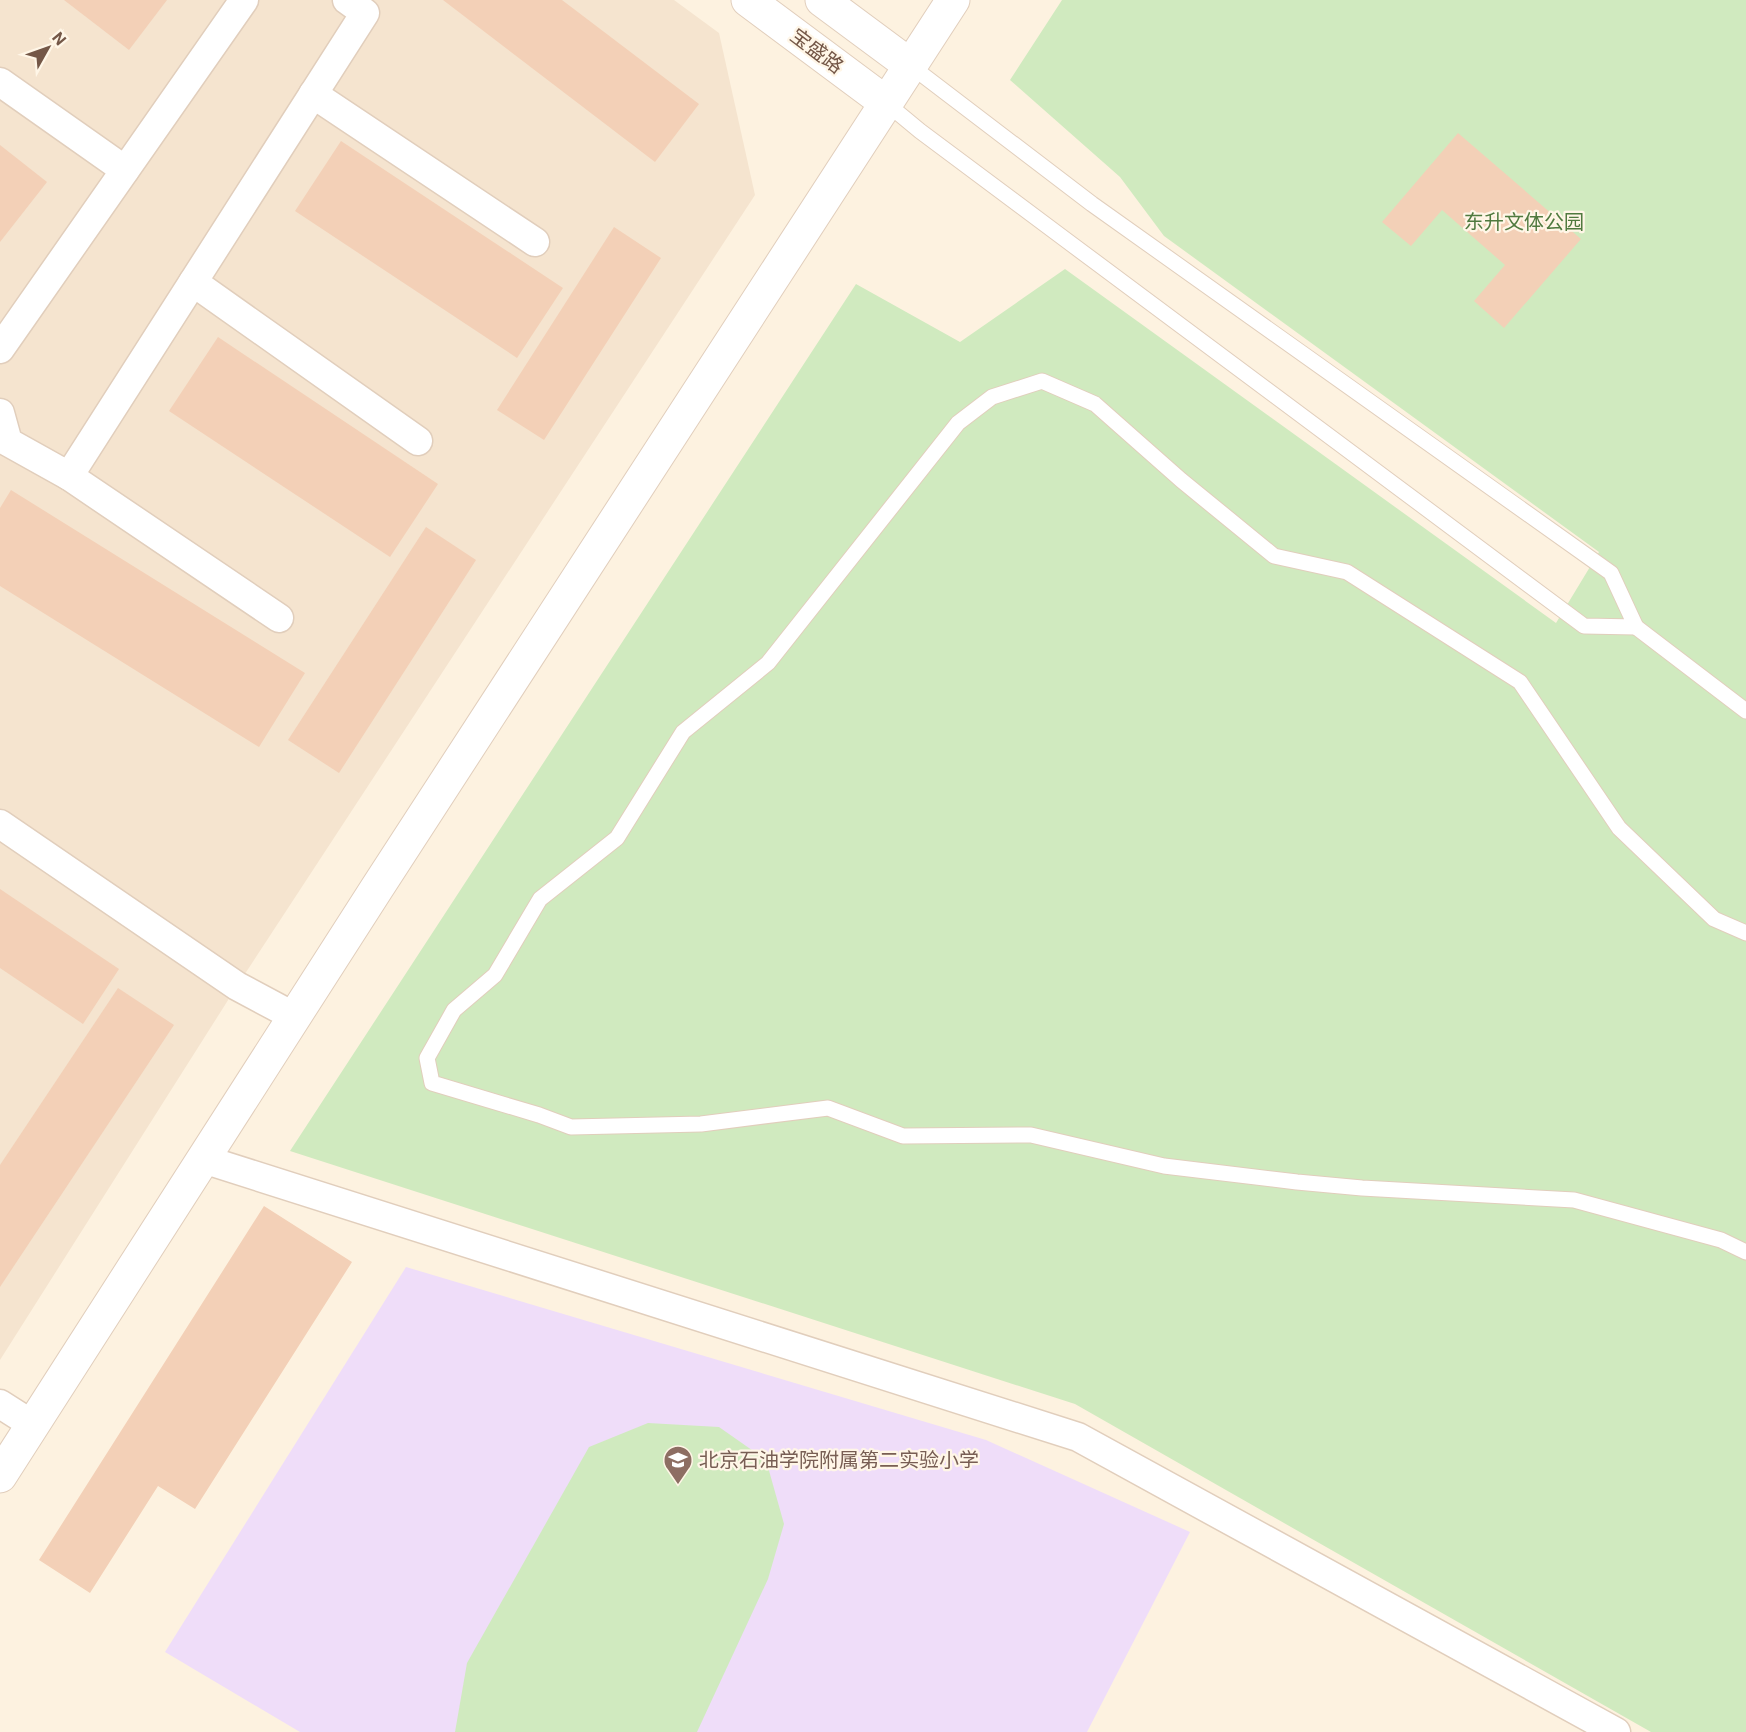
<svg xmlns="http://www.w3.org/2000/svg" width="1746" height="1732" viewBox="0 0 1746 1732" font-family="Roboto,'Noto Sans SC',sans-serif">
<rect width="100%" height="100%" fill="#fdf2e0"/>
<path fill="#f5e4cf" d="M 0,0 L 674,0 L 719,33 L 755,195 L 237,986 L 0,1360 Z"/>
<path fill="#efddf9" d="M 406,1267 L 986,1440 L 1190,1532 L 1087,1732 L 300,1732 L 165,1652 Z"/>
<g fill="#d0eabf">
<path d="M 1062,0 L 1746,0 L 1746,1732 L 1651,1732 L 1075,1404 L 290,1151 L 856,284 L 960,342 L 1065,269 L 1556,623 L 1599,552 L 1164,236 L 1120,177 L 1010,80 Z"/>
<path d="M 648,1423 L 719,1427 L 766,1460 L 784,1524 L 768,1579 L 697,1732 L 455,1732 L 467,1663 L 589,1447 Z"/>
</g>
<g fill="#f3d0b7">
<path d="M 64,0 L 167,0 L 129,50 Z"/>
<path d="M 443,0 L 562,0 L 699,104 L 655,162 Z"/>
<path d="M 1458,133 L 1581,239 L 1504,328 L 1474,301 L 1505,265 L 1442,210 L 1411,246 L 1382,222 Z"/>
<path d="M 341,141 L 563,288 L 517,358 L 295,211 Z"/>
<path d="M 0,145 L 47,182 L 0,242 Z"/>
<path d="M 614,227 L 661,258 L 544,440 L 497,410 Z"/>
<path d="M 218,337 L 438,484 L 390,557 L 169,411 Z"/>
<path d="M 11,490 L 305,673 L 259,747 L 0,586 L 0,508 Z"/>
<path d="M 426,527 L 476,560 L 339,773 L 288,740 Z"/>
<path d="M 0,889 L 119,969 L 83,1024 L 0,968 Z"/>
<path d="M 118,988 L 174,1025 L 0,1287 L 0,1165 Z"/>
<path d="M 264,1206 L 352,1262 L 195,1509 L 158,1486 L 90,1593 L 39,1560 Z"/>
</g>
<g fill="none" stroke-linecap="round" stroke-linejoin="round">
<g stroke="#e1cebc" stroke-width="17">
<g id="service">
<path d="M 885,102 L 920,131 L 1066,240 L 1584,626 L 1636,627 L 1611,573 L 1092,204 L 911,66"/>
<path d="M 1636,627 L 1746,711"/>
<path d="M 1746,933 L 1714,919 L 1619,828 L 1520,682 L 1347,572 L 1274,556 L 1181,480 L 1095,404 L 1042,381 L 992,397 L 958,423 L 768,663 L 683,732 L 617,838 L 540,899 L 495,975 L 454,1010 L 427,1058 L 432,1083 L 539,1115 L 571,1127 L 701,1124 L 828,1108 L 903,1136 L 1031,1135 L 1164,1166 L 1297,1182 L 1362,1188 L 1574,1200 L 1721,1240 L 1746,1252"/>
</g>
</g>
<g stroke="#e1cebc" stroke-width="31">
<g id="minor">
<path d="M 0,82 L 125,170"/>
<path d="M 313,94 L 535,242"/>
<path d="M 193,282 L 418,441"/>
<path d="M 0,349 L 244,0"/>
<path d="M 0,413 L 8,442 L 69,476 L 365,13 L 347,0"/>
<path d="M 69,476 L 279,618"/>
<path d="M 0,824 L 237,986 L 295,1017"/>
<path d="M 203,1159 L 1078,1437 L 1616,1732"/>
<path d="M 0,1404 L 33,1425"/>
</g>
</g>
<g stroke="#e1cebc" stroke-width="35">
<g id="tertiary">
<path d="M 748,0 L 885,102"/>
<path d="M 822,0 L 911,66"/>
<path d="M 0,1476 L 377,888 L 953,0"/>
</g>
</g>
<use href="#service" stroke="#fff" stroke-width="15"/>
<use href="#minor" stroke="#fff" stroke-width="28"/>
<use href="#tertiary" stroke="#fff" stroke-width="33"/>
</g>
<defs>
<g id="school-pin" transform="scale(1.5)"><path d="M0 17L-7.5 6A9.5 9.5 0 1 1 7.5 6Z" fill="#8d6e63" stroke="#fff6e7"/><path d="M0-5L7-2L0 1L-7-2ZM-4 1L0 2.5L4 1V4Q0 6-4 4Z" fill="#fff"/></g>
</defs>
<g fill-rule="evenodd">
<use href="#school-pin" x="678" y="1460"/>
</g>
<g text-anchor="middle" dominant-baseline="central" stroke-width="4.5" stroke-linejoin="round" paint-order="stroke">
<g font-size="20" fill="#745747" stroke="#fff6e7">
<text transform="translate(817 51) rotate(37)">宝盛路</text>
</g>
<g font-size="20" fill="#507a3f" stroke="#fff6e7">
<text x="1524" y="222">东升文体公园</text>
</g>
<g font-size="20" fill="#785e54" stroke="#fff6e7" text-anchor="start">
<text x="699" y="1460">北京石油学院附属第二实验小学</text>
</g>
</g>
<g transform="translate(48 48) rotate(50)" stroke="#fff6e7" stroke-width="4.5" paint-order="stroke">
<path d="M0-4.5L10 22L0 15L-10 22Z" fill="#745747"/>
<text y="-9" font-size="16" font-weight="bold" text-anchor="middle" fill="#745747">N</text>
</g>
</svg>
